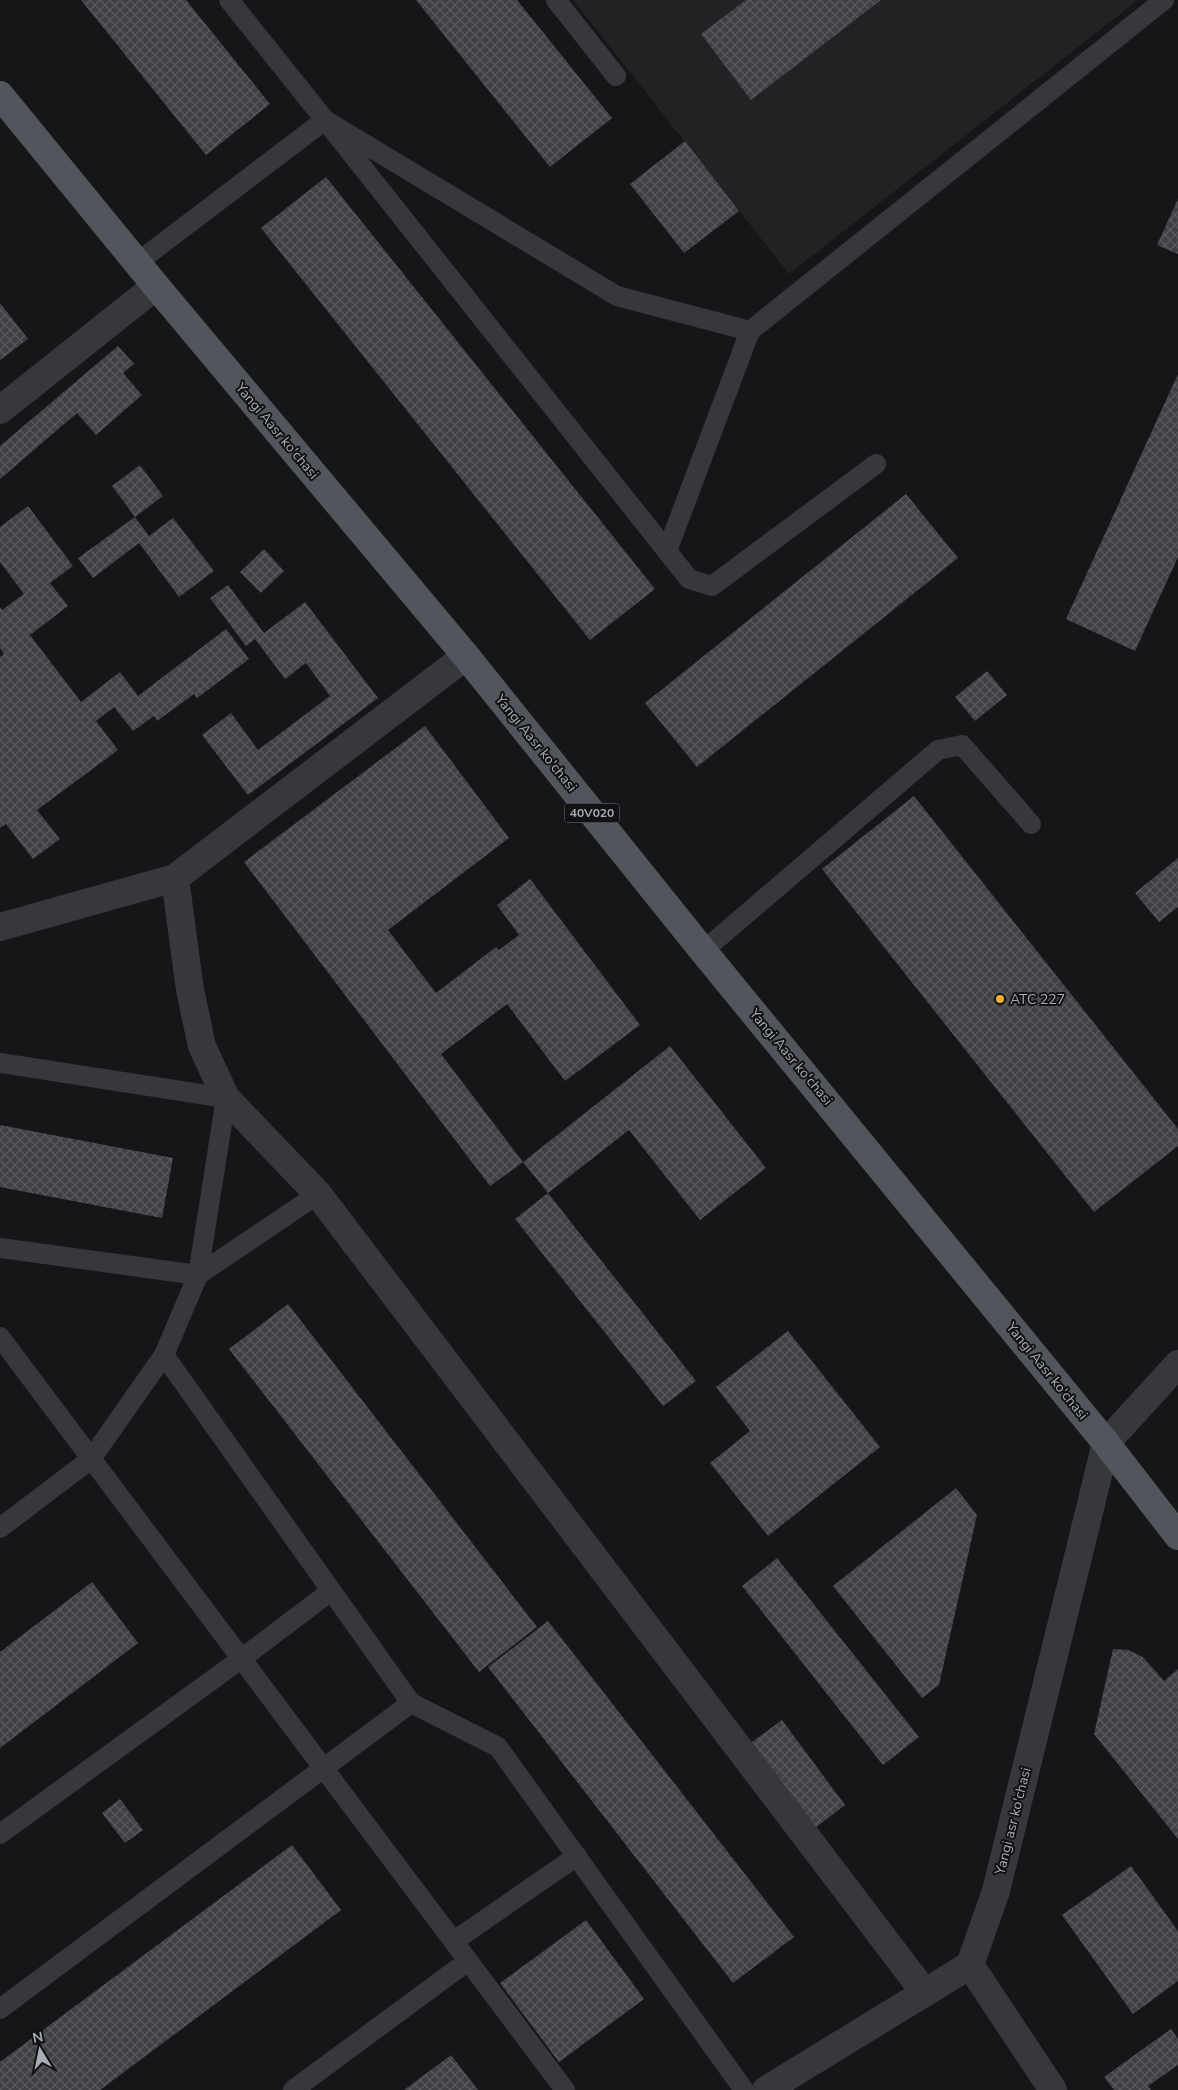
<svg xmlns="http://www.w3.org/2000/svg" width="1178" height="2090" viewBox="0 0 1178 2090" font-family="'Nunito Sans',sans-serif">
<defs>
<pattern id="building-cross-hatch" width="8" height="8" patternUnits="userSpaceOnUse" patternTransform="scale(1.25)"><rect width="8" height="8" fill="#404145"/><path d="M0 0l8 8M0 8l8-8" fill="none" stroke="#595a5e"/></pattern>
</defs>
<rect width="100%" height="100%" fill="#161618"/>
<path fill="#222225" d="M 573,0 L 1138,0 L 789,274 Z"/>
<g fill="url(#building-cross-hatch)">
<path d="M 81,0 L 186,0 L 270,104 L 206,155 Z"/>
<path d="M 416,0 L 517,0 L 612,118 L 550,167 Z"/>
<path d="M 746,0 L 881,0 L 751,100 L 701,34 Z"/>
<path d="M 685,141 L 739,211 L 684,253 L 630,184 Z"/>
<path d="M 326,177 L 655,589 L 590,640 L 261,228 Z"/>
<path d="M 1178,199 L 1178,254 L 1157,245 Z"/>
<path d="M 0,303 L 28,339 L 0,360 Z"/>
<path d="M 118,346 L 134,364 L 123,373 L 142,395 L 96,435 L 77,413 L 0,479 L 0,446 Z"/>
<path d="M 1178,374 L 1178,557 L 1135,651 L 1066,619 Z"/>
<path d="M 140,465 L 163,496 L 135,517 L 112,486 Z"/>
<path d="M 906,494 L 958,558 L 697,767 L 645,703 Z"/>
<path d="M 28,506 L 73,566 L 50,583 L 68,606 L 30,635 L 81,702 L 120,672 L 138,696 L 226,629 L 249,659 L 197,698 L 194,694 L 157,721 L 154,716 L 133,731 L 114,707 L 96,721 L 118,750 L 37,810 L 60,839 L 33,859 L 6,824 L 0,828 L 0,657 L 4,654 L 0,648 L 0,607 L 2,610 L 24,594 L 0,562 L 0,527 Z"/>
<path d="M 135,517 L 149,536 L 173,518 L 214,571 L 179,597 L 139,543 L 93,578 L 78,558 Z"/>
<path d="M 264,549 L 284,571 L 261,593 L 240,572 Z"/>
<path d="M 228,585 L 264,633 L 305,602 L 378,698 L 248,795 L 202,735 L 231,713 L 258,750 L 330,696 L 306,663 L 285,679 L 255,639 L 246,646 L 210,598 Z"/>
<path d="M 987,671 L 1007,695 L 975,721 L 955,697 Z"/>
<path d="M 425,726 L 509,838 L 388,930 L 436,993 L 496,947 L 499,950 L 519,935 L 497,905 L 530,879 L 640,1025 L 565,1081 L 507,1004 L 441,1054 L 523,1162 L 490,1186 L 244,862 Z"/>
<path d="M 914,796 L 1178,1129 L 1178,1146 L 1094,1212 L 822,869 Z"/>
<path d="M 1178,858 L 1178,907 L 1159,922 L 1135,893 Z"/>
<path d="M 670,1046 L 766,1168 L 700,1220 L 629,1130 L 548,1193 L 523,1162 Z"/>
<path d="M 0,1125 L 173,1158 L 162,1218 L 0,1187 Z"/>
<path d="M 548,1193 L 696,1381 L 663,1406 L 515,1219 Z"/>
<path d="M 288,1304 L 537,1627 L 479,1672 L 229,1349 Z"/>
<path d="M 788,1331 L 880,1447 L 768,1536 L 710,1463 L 750,1431 L 716,1387 Z"/>
<path d="M 956,1488 L 977,1515 L 939,1685 L 922,1698 L 833,1586 Z"/>
<path d="M 777,1558 L 919,1737 L 883,1765 L 742,1586 Z"/>
<path d="M 92,1582 L 138,1643 L 0,1748 L 0,1652 Z"/>
<path d="M 548,1621 L 794,1937 L 733,1983 L 488,1667 Z"/>
<path d="M 1113,1649 L 1128,1650 L 1143,1657 L 1164,1681 L 1178,1669 L 1178,1839 L 1094,1734 Z"/>
<path d="M 782,1720 L 845,1805 L 815,1828 L 752,1742 Z"/>
<path d="M 120,1799 L 143,1830 L 125,1843 L 102,1813 Z"/>
<path d="M 292,1845 L 341,1910 L 100,2090 L 0,2090 L 0,2062 Z"/>
<path d="M 1131,1866 L 1178,1931 L 1178,1981 L 1133,2014 L 1062,1915 Z"/>
<path d="M 586,1920 L 644,1999 L 559,2062 L 500,1983 Z"/>
<path d="M 1171,2029 L 1178,2039 L 1178,2065 L 1148,2086 L 1151,2090 L 1114,2090 L 1104,2077 Z"/>
<path d="M 451,2055 L 478,2090 L 404,2090 Z"/>
</g>
<g fill="none" stroke-linecap="round" stroke-linejoin="round">
<g stroke="#37383d" stroke-width="20">
<path d="M 229,0 L 325,120 L 617,296 L 750,331"/>
<path d="M 556,0 L 616,76"/>
<path d="M 138,262 L 325,120 L 689,579 L 712,586 L 876,464"/>
<path d="M 667,551 L 750,331 L 1164,0"/>
<path d="M 703,951 L 938,750 L 962,745 L 1031,824"/>
<path d="M 0,1063 L 226,1098 L 198,1275 L 0,1248"/>
<path d="M 0,1337 L 565,2090"/>
<path d="M 164,1355 L 411,1703 L 498,1747 L 744,2090"/>
<path d="M 0,1528 L 91,1459 L 164,1355 L 198,1275 L 318,1194"/>
<path d="M 0,1834 L 241,1659 L 331,1591"/>
<path d="M 454,1941 L 577,1856"/>
<path d="M 0,2009 L 411,1703"/>
<path d="M 293,2090 L 468,1961"/>
</g>
<g stroke="#37383d" stroke-width="28">
<path d="M 0,410 L 156,286"/>
<path d="M 175,878 L 190,990 L 202,1046 L 226,1098 L 318,1194 L 925,1993"/>
<path d="M 0,927 L 175,878 L 466,656"/>
<path d="M 970,1965 L 1053,2090"/>
<path d="M 766,2090 L 970,1965 L 996,1891 L 1106,1443"/>
</g>
<path stroke="#37383d" stroke-width="28" d="M 1106,1443 L 1178,1364"/>
<path stroke="#53555c" stroke-width="28" d="M 0,95 L 156,286 L 466,656 L 703,951 L 1106,1443 L 1178,1536"/>
</g>
<circle fill="#f2b134" stroke="#111113" stroke-width="2" cx="1000" cy="999" r="5"/>
<g text-anchor="middle" dominant-baseline="central" stroke-width="4" stroke-linejoin="round" paint-order="stroke">
<rect fill="#111113" stroke="#7b7e86" stroke-width="1" x="564.5" y="803.5" width="55" height="19" rx="4"/>
<g font-size="12" font-weight="bold" fill="#a8adb8">
<text x="592" y="813">40V020</text>
</g>
<g font-size="14" fill="#a8adb8" stroke="#111113">
<text transform="translate(277 431) rotate(50)">Yangi Aasr ko'chasi</text>
<text transform="translate(536 743) rotate(51)">Yangi Aasr ko'chasi</text>
<text transform="translate(791 1057) rotate(50)">Yangi Aasr ko'chasi</text>
<text transform="translate(1047 1371) rotate(51)">Yangi Aasr ko'chasi</text>
<text transform="translate(1013 1821) rotate(-76)">Yangi asr ko'chasi</text>
</g>
<g font-size="14" fill="#a8adb8" stroke="#111113" text-anchor="start">
<text x="1010" y="999">АТС 227</text>
</g>
</g>
<g transform="translate(40 2050) rotate(350)" stroke="#111113" stroke-width="4" paint-order="stroke">
<path d="M0-4L9 19L0 12L-9 19Z" fill="#a8adb8"/>
<text y="-8" font-size="14" font-weight="bold" text-anchor="middle" fill="#a8adb8">N</text>
</g>
</svg>
